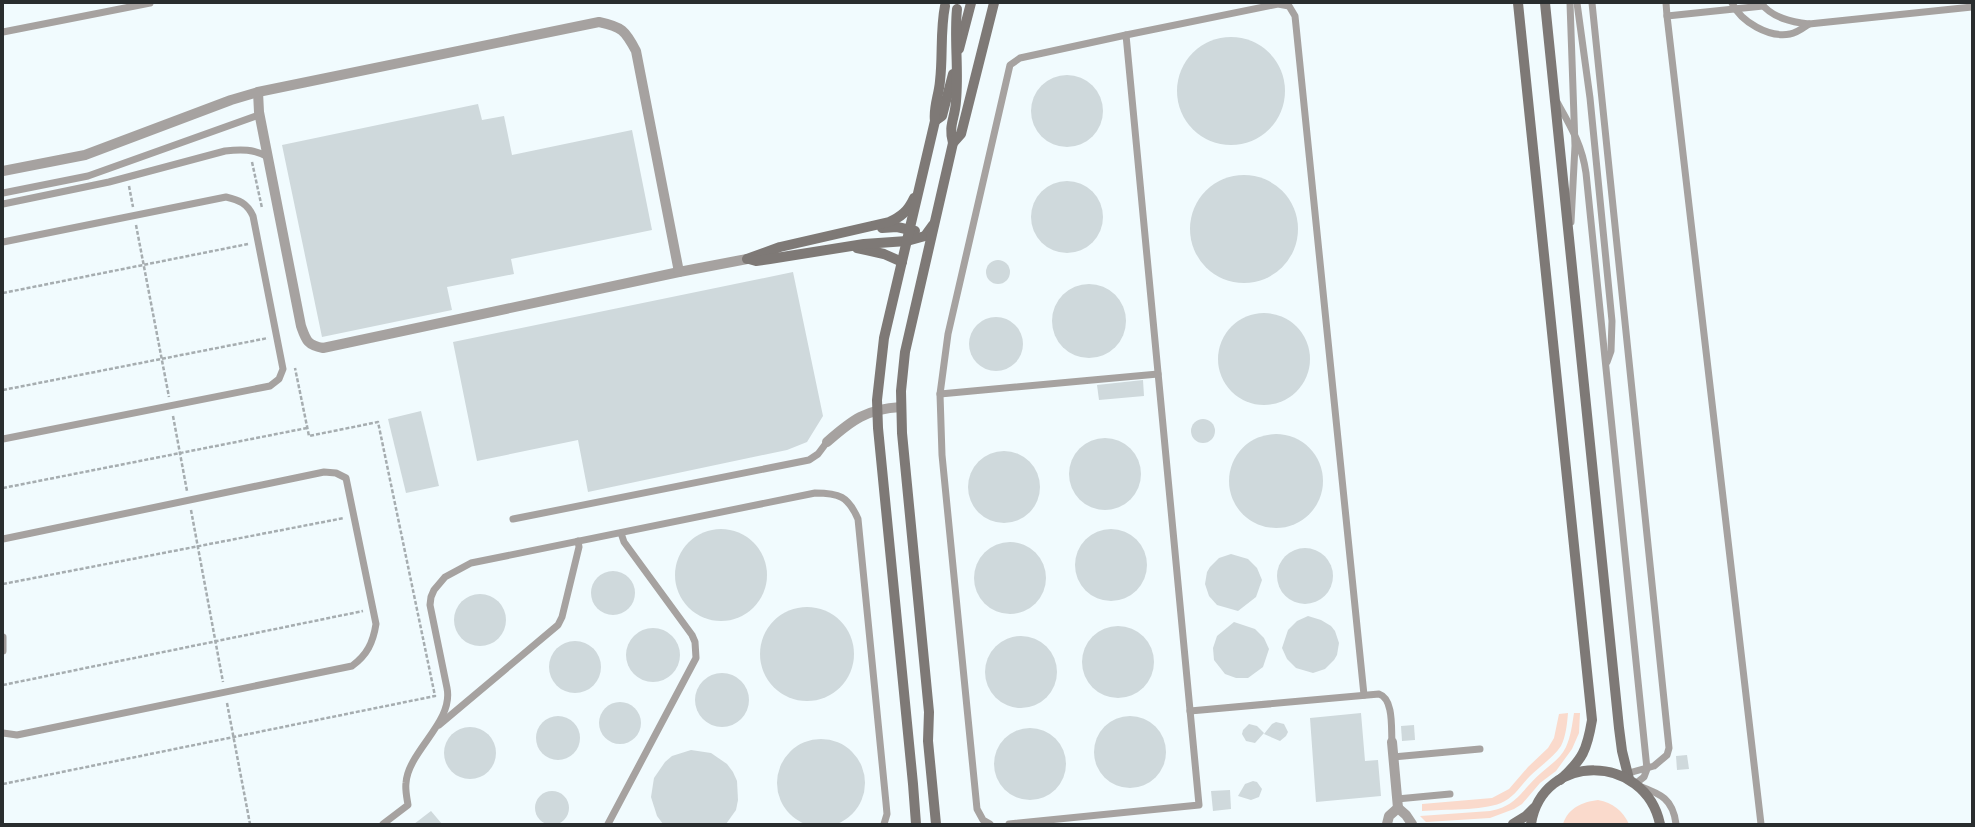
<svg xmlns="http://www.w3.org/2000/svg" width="1975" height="827" viewBox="0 0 1975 827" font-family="'Varela Round',sans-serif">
<rect width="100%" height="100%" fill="#f1fbfe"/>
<g fill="#fadacc">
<path d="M 1568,713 C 1567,724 1566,736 1561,746 C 1553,758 1540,766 1530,776 C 1521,785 1514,798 1501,803 C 1481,811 1445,809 1422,811 L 1422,804 L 1492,798 L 1509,789 L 1528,767 L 1548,748 L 1554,738 L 1559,714 Z"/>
<path d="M 1574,713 L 1580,713 L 1579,733 L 1572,749 L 1556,771 L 1540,783 L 1522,804 L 1514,809 L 1490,818 L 1426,822 L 1420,816 L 1490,811 C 1518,806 1522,789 1541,773 C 1550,765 1561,758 1566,747 C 1571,736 1572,725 1574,713 Z"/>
<path d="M 1598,800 C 1613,803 1622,810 1629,824 L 1563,824 C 1568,808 1582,802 1598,800 Z"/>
</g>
<g fill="#cfd9dc">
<circle cx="1231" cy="91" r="54"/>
<circle cx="1067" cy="111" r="36"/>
<path d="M 478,104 L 482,120 L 504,116 L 512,155 L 632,130 L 652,230 L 511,259 L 514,274 L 447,287 L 452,310 L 322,337 L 282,145 Z"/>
<circle cx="1244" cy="229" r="54"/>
<circle cx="1067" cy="217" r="36"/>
<circle cx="998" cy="272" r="12"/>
<path d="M 793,272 L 823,416 L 807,442 L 787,450 L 588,492 L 578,440 L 477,461 L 453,342 Z"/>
<circle cx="1089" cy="321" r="37"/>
<circle cx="1264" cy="359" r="46"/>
<circle cx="996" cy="344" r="27"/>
<path d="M 1143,380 L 1144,396 L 1099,400 L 1097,385 Z"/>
<path d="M 421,411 L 439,486 L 406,493 L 388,419 Z"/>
<circle cx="1203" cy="431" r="12"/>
<circle cx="1276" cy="481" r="47"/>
<circle cx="1105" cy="474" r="36"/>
<circle cx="1004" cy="487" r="36"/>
<circle cx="1111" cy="565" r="36"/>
<circle cx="721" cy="575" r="46"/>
<circle cx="1010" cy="578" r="36"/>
<circle cx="1305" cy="576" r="28"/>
<path d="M 1231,554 L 1248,559 L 1257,568 L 1262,580 L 1256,597 L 1238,611 L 1217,605 L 1209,596 L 1205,584 L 1207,572 L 1210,567 L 1219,558 Z"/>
<circle cx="613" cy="593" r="22"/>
<circle cx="480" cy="620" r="26"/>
<circle cx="807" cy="654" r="47"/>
<path d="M 1308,616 L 1321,620 L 1331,626 L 1335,631 L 1339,643 L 1337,655 L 1334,660 L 1325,669 L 1313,673 L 1296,668 L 1287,659 L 1282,648 L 1288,630 L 1297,621 Z"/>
<path d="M 1234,622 L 1255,629 L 1264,638 L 1269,649 L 1263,667 L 1248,678 L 1236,678 L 1225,674 L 1214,660 L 1213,648 L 1217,636 Z"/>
<circle cx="1118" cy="662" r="36"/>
<circle cx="653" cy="655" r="27"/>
<circle cx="1021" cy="672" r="36"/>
<circle cx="575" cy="667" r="26"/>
<circle cx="722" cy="700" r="27"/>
<circle cx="620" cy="723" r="21"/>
<path d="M 1361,713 L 1365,761 L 1378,760 L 1381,796 L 1316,802 L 1310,718 Z"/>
<circle cx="1130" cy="752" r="36"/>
<circle cx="558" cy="738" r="22"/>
<path d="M 1276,722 L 1284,724 L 1288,732 L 1286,736 L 1280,741 L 1264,734 L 1272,724 Z"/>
<path d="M 1249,724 L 1257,726 L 1264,733 L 1255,743 L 1246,741 L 1242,734 L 1243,730 Z"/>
<path d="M 1414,725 L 1415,740 L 1402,741 L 1401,726 Z"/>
<circle cx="470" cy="753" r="26"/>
<circle cx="1030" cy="764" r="36"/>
<circle cx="821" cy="783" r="44"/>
<path d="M 691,750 L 711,753 L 727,764 L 733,772 L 737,781 L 738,800 L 736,810 L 726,824 L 663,824 L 657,816 L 651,797 L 654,778 L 665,762 L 672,756 Z"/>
<path d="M 1687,755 L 1689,769 L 1677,770 L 1676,756 Z"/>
<path d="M 1253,781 L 1257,782 L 1262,789 L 1259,797 L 1251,800 L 1238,796 L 1245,784 Z"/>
<path d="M 1230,790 L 1231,809 L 1213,811 L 1211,791 Z"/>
<circle cx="552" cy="808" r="17"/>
<path d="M 431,811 L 442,824 L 414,824 Z"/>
</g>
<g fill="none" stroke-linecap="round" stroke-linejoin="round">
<g stroke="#a6adb0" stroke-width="2.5" stroke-dasharray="4 2" stroke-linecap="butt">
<path d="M 252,162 L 262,208"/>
<path d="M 129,186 L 133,207"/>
<path d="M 136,225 L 169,397"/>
<path d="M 3,293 L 248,244"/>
<path d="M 3,390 L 268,338"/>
<path d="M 173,416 L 187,491"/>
<path d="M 3,488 L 307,428"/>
<path d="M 191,510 L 223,682"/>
<path d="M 3,584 L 344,518"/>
<path d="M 3,685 L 363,611"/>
<path d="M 227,703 L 250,824"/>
<path d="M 3,784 L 435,696 L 378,422 L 309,436 L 295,368"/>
</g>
<g stroke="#a6a2a0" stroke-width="7">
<path d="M 1570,3 L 1575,146 L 1571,222"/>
<path d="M 1577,3 L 1590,98 L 1612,321 L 1611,351 L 1607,362"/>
<path d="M 1592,3 L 1669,748 L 1667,755 L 1654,766 L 1625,774"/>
<path d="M 1666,3 L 1667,16"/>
<path d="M 1732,3 C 1741,22 1769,38 1790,34 C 1797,33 1803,28 1809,24"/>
<path d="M 1761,3 C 1772,18 1792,22 1809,24 L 1972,7"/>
<path d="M 3,32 L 150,3"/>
<path d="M 1126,35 L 1278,4 L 1289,6 L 1295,16 L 1364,695"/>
<path d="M 1557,102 C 1571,127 1582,145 1586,173 L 1647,769 L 1644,777 L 1635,784"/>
<path d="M 3,193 L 88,176 L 259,115"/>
<path d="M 3,204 L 109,182 L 225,151 C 241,149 254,149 268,157"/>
<path d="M 3,242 L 226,197 C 239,200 247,203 253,216 L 283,369 L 279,379 L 270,386 L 3,439"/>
<path d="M 940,394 L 1158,374"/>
<path d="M 513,519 L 809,460 L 818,454 L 827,442"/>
<path d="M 3,539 L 324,472 L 336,473 L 346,478 L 376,624 C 373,643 367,655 352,666 L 17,735 L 3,733"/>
<path d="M 3,637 L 3,651"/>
<path d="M 1190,711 L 1379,694 C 1394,699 1391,729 1392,742"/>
<path d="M 439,725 L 558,625 L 562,617 L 579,547 L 578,541"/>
<path d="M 1393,757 L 1480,749"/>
<path d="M 1639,786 C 1661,794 1673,799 1676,824"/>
<path d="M 1397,799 L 1450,794"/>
<path d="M 383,824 L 408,805 C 407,798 405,790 406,783 C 408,751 454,722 447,688 L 430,605 L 431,597 L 434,590 L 445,577 L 471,563 L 815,493 C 839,493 848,496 858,519 L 886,803 L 887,814 L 884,824"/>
<path d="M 608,824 L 696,658 L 695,642 L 692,635 L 624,542 L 621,533"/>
<path d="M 990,824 L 983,820 L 977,809 L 942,455 L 940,394 L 948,334 L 1010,65 L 1020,58 L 1126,35 L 1199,805 L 1009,824"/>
<path d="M 1761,824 L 1667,16 L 1763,6"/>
</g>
<g stroke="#a6a2a0" stroke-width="10">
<path d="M 258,92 L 259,112 L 301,326 C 306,340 307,345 323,348 L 679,272 L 747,259"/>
<path d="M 3,171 L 85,155 L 231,100 L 258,92 L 599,22 C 622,27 625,30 636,51 L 679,272"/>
<path d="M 827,442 C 852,420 866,409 901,407"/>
<path d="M 1392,742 L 1398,808"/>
<path d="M 1387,824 L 1389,816 L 1398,808 L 1406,815 L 1412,824"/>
</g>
<g stroke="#7e7976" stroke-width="10">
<path d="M 1518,3 L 1592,720 C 1587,750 1583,759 1560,780"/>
<path d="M 1545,3 L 1619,728 L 1622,751 L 1629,779"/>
<path d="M 959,49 L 971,3"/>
<path d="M 935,121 L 942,116 L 953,74"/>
<path d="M 953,143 C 948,125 955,119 956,101 C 959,70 954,39 957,9"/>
<path d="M 882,228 L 897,227 L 915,231"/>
<path d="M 857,248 L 884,254 L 902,262"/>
<path d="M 747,259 L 780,247 L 889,222 C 901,217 908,211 914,198"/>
<path d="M 749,259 L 756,261 L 770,259 L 864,244 L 907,241 L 925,236 L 933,225"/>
<path d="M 916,824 L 913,784 L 878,428 L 877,400 L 884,338 L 935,121 C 933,108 939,95 940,81 C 943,56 940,31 945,6"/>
<path d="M 936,824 L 928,741 L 929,712 L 902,433 L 901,391 L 905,352 L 953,143 L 961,134 L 994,3"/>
<path d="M 1513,824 L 1526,816 L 1534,808"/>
<path d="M 1531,824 C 1542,752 1645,753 1660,824"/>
</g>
</g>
<rect width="1975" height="827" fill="none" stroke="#292d2e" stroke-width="8"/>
</svg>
